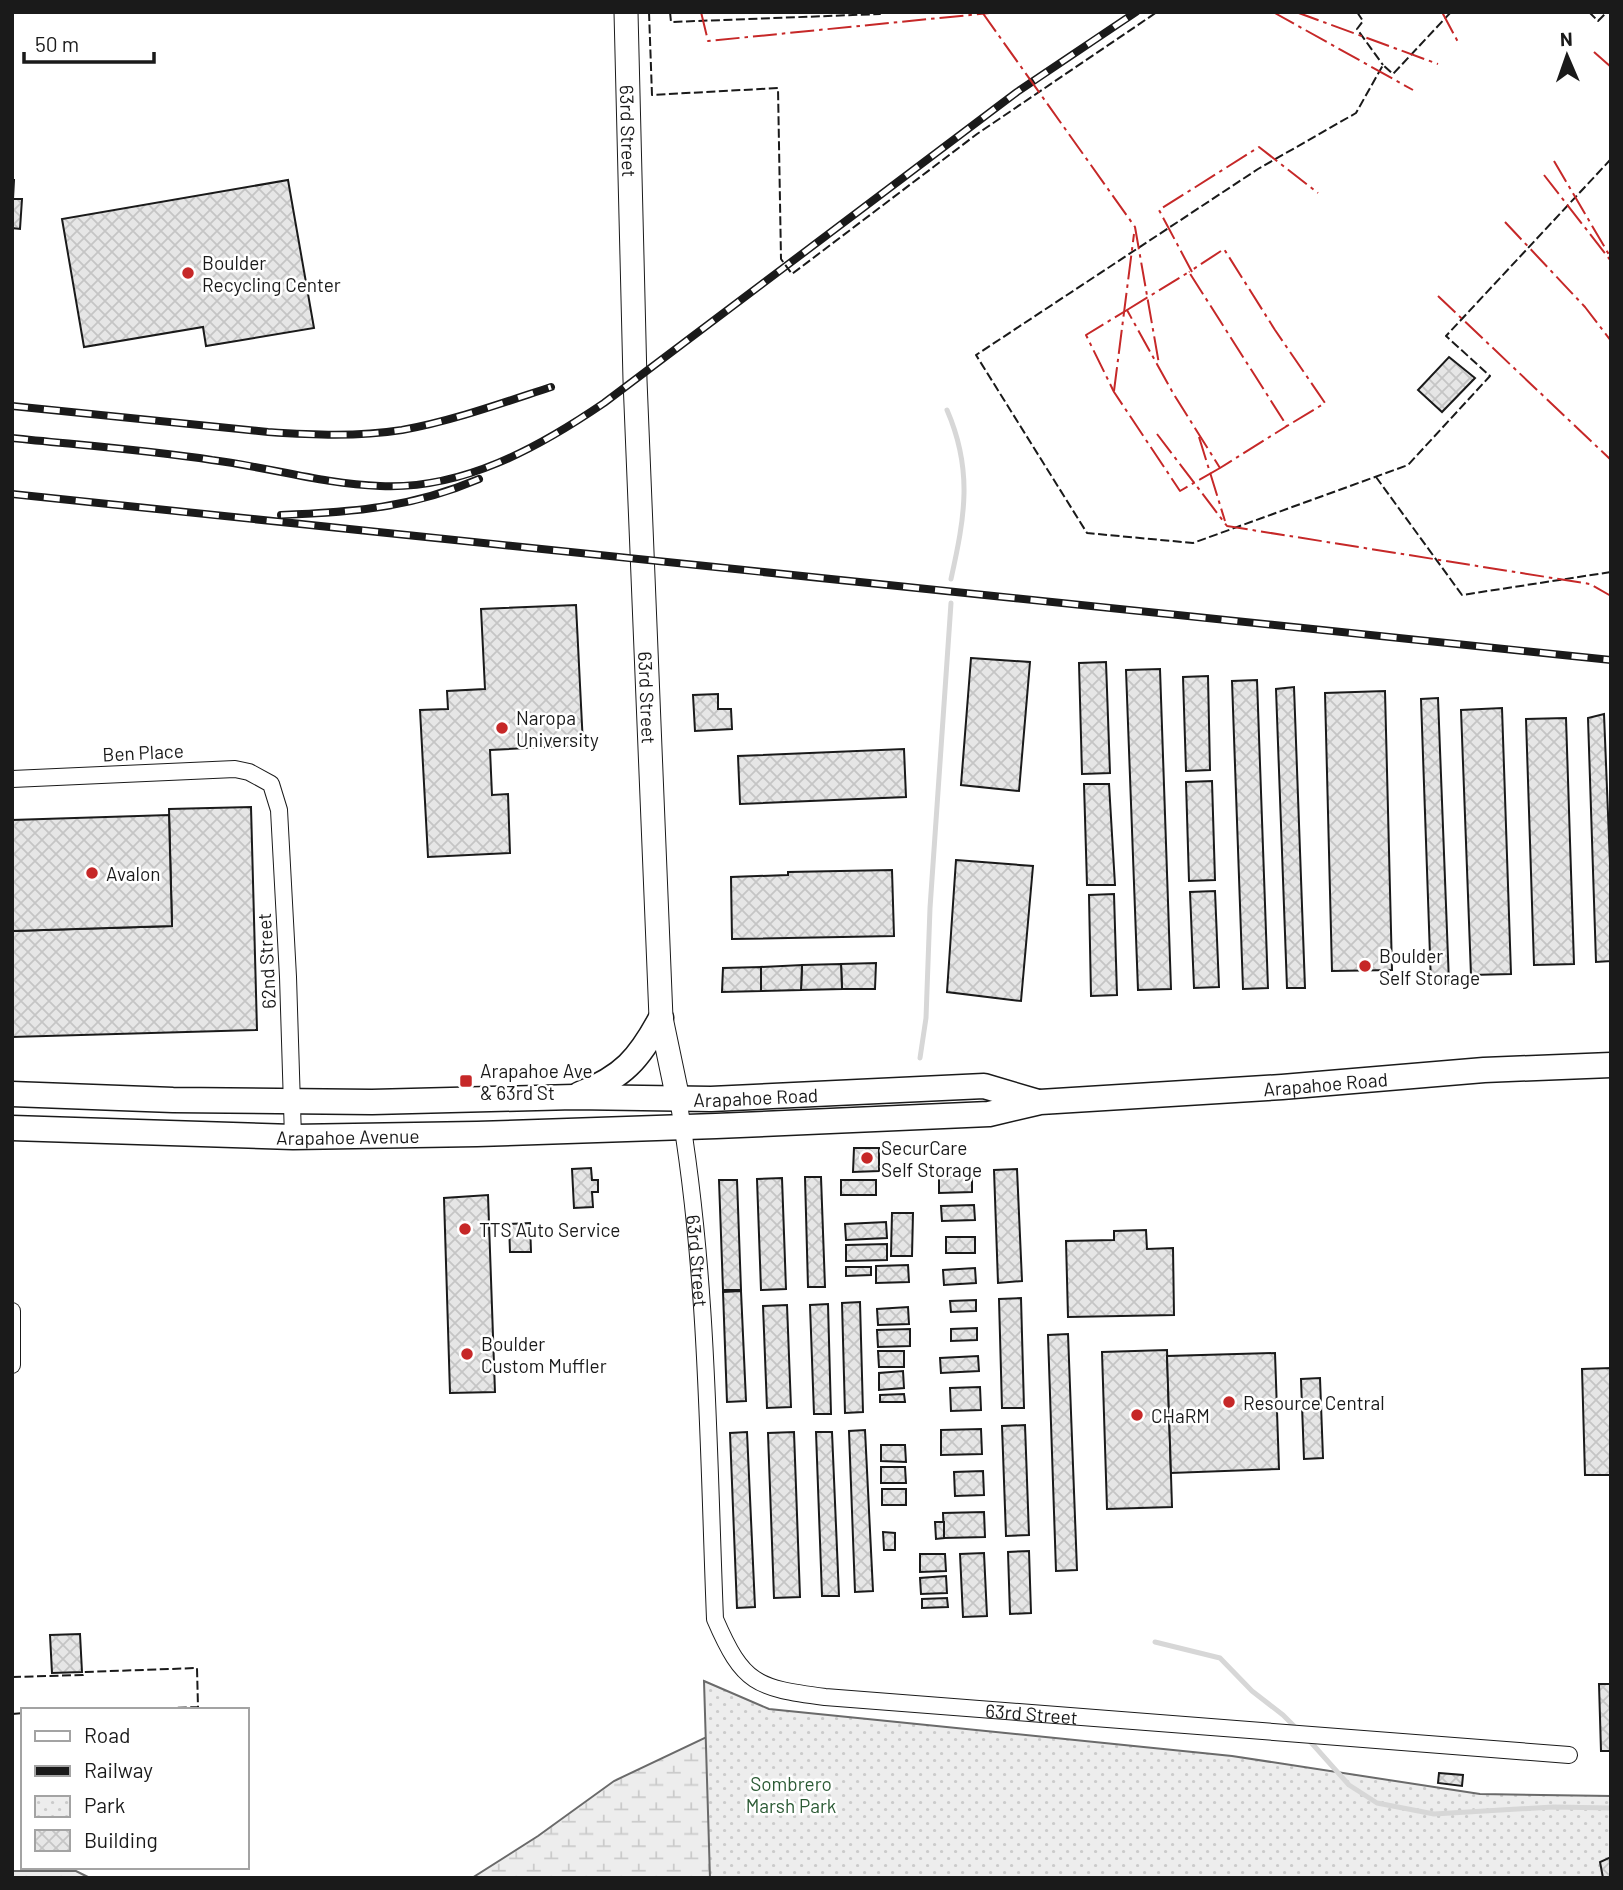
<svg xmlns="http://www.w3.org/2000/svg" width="1623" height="1890" viewBox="0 0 1623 1890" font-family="Barlow,sans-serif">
<defs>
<pattern id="wetland-marsh" width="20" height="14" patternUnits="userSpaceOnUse" patternTransform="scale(1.75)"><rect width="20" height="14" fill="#ededed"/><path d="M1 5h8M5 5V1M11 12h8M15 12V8" fill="none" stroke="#cbcbcb"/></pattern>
<pattern id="park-dots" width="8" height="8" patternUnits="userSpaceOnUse" patternTransform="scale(1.75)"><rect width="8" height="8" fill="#ededed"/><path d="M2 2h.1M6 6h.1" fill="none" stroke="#cbcbcb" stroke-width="1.8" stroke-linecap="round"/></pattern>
<pattern id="building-cross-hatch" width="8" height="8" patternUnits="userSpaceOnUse" patternTransform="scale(1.75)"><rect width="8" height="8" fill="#e6e6e6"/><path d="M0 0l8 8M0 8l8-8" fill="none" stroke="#c5c5c5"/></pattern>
</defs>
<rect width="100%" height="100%" fill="#fff"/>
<g fill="url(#wetland-marsh)" stroke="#6a6a6a" stroke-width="2">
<path d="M 715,1733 L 1150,1878 L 472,1878 L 538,1836 L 614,1781 Z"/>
<path d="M 12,1871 L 76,1871 L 90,1878 L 12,1878 Z"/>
</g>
<path fill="url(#park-dots)" stroke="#6a6a6a" stroke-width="2" d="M 704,1681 L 769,1709 L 1232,1756 L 1480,1794 L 1611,1796 L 1611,1878 L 710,1878 Z"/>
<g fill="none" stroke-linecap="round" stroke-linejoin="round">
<g stroke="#d7d7d7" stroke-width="5">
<path d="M 947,410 C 973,470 965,516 951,579"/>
<path d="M 920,1058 L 926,1018 L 930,908 L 951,603"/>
<path d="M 1155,1642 L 1220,1658 L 1252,1691 L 1283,1715 L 1298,1730"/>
<path d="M 1308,1739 L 1349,1785 L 1377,1803 L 1434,1814 L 1553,1807 L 1611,1808"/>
</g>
</g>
<g fill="url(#building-cross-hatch)" stroke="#1a1a1a" stroke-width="2">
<path d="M 12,180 L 14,180 L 13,199 L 22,199 L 20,229 L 12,228 Z"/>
<path d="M 288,180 L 314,328 L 206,346 L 203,327 L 84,347 L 62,219 Z"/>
<path d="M 1449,357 L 1475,378 L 1442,412 L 1418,390 Z"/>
<path d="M 576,605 L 583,745 L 490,750 L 492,795 L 508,794 L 510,853 L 428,857 L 420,710 L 448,709 L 447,691 L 485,689 L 481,609 Z"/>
<path d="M 971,658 L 1030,662 L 1019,791 L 961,785 Z"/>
<path d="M 1106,662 L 1110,773 L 1082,774 L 1079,663 Z"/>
<path d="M 1160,669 L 1171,989 L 1138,990 L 1126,670 Z"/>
<path d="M 1208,676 L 1210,770 L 1186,771 L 1183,677 Z"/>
<path d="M 1257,680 L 1268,988 L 1243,989 L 1232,681 Z"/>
<path d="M 1294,687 L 1305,988 L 1287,988 L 1276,689 Z"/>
<path d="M 1385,691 L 1392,970 L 1332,971 L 1325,693 Z"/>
<path d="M 718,694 L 718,709 L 731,709 L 732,729 L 695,731 L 693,695 Z"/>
<path d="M 1438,698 L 1449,983 L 1431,984 L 1421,699 Z"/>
<path d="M 1502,708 L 1511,974 L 1471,975 L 1461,710 Z"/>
<path d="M 1604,714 L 1611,888 L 1611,961 L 1596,962 L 1588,718 Z"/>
<path d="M 1566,718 L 1574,964 L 1534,965 L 1526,719 Z"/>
<path d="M 904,749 L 906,797 L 740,804 L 738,756 Z"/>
<path d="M 1212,781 L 1215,880 L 1189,881 L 1186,782 Z"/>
<path d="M 1084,784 L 1109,784 L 1115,885 L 1087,885 Z"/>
<path d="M 251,807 L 257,1030 L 12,1037 L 12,931 L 172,926 L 169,809 Z"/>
<path d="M 169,815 L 172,926 L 12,931 L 12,820 Z"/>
<path d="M 956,860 L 1033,866 L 1021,1001 L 947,992 Z"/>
<path d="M 892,870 L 894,936 L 732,939 L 731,877 L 788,875 L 788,872 Z"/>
<path d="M 1215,891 L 1219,987 L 1194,988 L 1190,892 Z"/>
<path d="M 1114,894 L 1117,995 L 1091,996 L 1089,895 Z"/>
<path d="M 876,963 L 875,989 L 842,989 L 841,964 Z"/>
<path d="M 841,964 L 842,989 L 801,990 L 802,965 Z"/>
<path d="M 802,965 L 801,990 L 761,991 L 761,967 Z"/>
<path d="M 761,967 L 761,991 L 722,992 L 723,968 Z"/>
<path d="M 854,1148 L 879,1148 L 879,1171 L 853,1172 Z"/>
<path d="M 591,1168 L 592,1180 L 598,1180 L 598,1192 L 592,1192 L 593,1207 L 574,1208 L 572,1169 Z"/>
<path d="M 1017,1169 L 1022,1281 L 998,1283 L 994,1170 Z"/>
<path d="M 972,1176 L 972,1192 L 939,1193 L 939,1177 Z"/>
<path d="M 805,1177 L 821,1177 L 825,1287 L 808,1287 Z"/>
<path d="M 782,1178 L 786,1289 L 761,1290 L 757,1179 Z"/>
<path d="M 719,1180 L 737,1180 L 741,1290 L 723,1290 Z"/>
<rect x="841" y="1180" width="35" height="15"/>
<path d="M 488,1195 L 495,1392 L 450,1393 L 444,1198 Z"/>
<path d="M 974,1205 L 975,1220 L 942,1221 L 941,1206 Z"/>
<path d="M 892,1213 L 913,1213 L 912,1256 L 891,1256 Z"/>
<path d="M 886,1222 L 887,1238 L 846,1240 L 845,1224 Z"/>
<path d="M 530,1223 L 531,1252 L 510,1252 L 509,1224 Z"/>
<path d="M 1146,1230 L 1147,1249 L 1173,1248 L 1174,1315 L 1068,1317 L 1066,1241 L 1114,1240 L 1114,1231 Z"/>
<rect x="946" y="1237" width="29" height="16"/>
<path d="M 887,1244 L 887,1260 L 846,1261 L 846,1245 Z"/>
<path d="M 908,1265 L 909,1282 L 876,1283 L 876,1266 Z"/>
<path d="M 846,1267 L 871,1267 L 871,1275 L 846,1276 Z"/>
<path d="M 975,1268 L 976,1283 L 944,1285 L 943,1270 Z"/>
<path d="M 741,1291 L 746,1401 L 727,1402 L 723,1292 Z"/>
<path d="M 1021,1298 L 1024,1408 L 1002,1408 L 999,1299 Z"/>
<path d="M 976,1300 L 976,1311 L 951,1312 L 950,1301 Z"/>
<path d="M 860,1302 L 863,1412 L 845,1413 L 842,1303 Z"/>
<path d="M 828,1304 L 831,1414 L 814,1414 L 810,1305 Z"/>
<path d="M 787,1305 L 791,1407 L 767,1408 L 763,1306 Z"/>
<path d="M 908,1307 L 909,1324 L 878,1325 L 877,1309 Z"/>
<path d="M 977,1328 L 977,1340 L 951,1341 L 951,1329 Z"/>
<path d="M 910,1329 L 910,1346 L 878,1347 L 877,1330 Z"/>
<path d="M 1068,1334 L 1077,1570 L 1056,1571 L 1048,1335 Z"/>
<path d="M 1167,1350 L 1172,1507 L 1107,1509 L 1102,1352 Z"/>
<path d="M 878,1351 L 904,1351 L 904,1367 L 879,1367 Z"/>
<path d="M 1275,1353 L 1279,1469 L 1171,1473 L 1167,1356 Z"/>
<path d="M 978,1356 L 979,1371 L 941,1373 L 940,1358 Z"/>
<path d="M 1611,1368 L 1611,1475 L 1585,1475 L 1582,1369 Z"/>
<path d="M 903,1371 L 904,1388 L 879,1390 L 879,1373 Z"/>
<path d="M 1320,1378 L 1323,1458 L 1304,1459 L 1301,1379 Z"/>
<path d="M 980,1387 L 981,1410 L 951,1411 L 950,1388 Z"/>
<path d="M 904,1394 L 905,1402 L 880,1402 L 880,1395 Z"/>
<path d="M 1025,1425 L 1029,1535 L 1006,1536 L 1002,1426 Z"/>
<path d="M 981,1429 L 982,1454 L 941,1455 L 941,1430 Z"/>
<path d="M 865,1430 L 873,1591 L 855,1592 L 849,1431 Z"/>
<path d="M 747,1432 L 755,1607 L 737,1608 L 730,1433 Z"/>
<path d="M 794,1432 L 800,1597 L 774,1598 L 768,1433 Z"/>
<path d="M 816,1432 L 832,1432 L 839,1596 L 822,1596 Z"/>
<path d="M 881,1445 L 905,1445 L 906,1462 L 881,1461 Z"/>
<path d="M 881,1467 L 905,1467 L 906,1483 L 881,1483 Z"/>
<path d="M 983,1471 L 984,1495 L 955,1496 L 954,1472 Z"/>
<rect x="882" y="1489" width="24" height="16"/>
<path d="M 984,1512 L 985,1537 L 944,1538 L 943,1513 Z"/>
<path d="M 935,1522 L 944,1522 L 944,1538 L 936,1539 Z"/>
<path d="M 883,1532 L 895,1533 L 895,1550 L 884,1550 Z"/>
<path d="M 1029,1551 L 1031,1613 L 1010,1614 L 1008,1552 Z"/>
<path d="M 984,1553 L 987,1616 L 963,1617 L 960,1554 Z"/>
<path d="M 920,1554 L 945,1554 L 946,1571 L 920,1572 Z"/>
<path d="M 946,1576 L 947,1593 L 921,1594 L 920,1578 Z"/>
<path d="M 947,1598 L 948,1607 L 922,1608 L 922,1599 Z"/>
<path d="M 80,1634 L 82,1672 L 52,1673 L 50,1635 Z"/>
<path d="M 1599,1684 L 1611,1684 L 1611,1751 L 1601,1751 Z"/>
<path d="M 1439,1773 L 1463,1775 L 1462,1786 L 1438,1783 Z"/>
<path d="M 1611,1857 L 1611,1878 L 1603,1878 L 1600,1862 Z"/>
</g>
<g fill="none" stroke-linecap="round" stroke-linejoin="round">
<g stroke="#1a1a1a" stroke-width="18">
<g id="street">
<path d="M 12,779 L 235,769 L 249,772 L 271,784 L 279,810 L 288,977 L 293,1137"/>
<path id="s1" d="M 678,1099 C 708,1270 708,1446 715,1619 C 743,1684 756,1688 825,1697 L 1569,1755"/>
<path d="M 12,1311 L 12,1365"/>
</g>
</g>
<g stroke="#1a1a1a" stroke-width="25">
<g id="secondary">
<path id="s2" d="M 626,12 L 635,380 L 661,1018 L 678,1099"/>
</g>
</g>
<g stroke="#1a1a1a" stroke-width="27">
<g id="primary">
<path id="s3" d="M 12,1094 L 173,1100 L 372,1102 L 574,1097 L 711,1099 L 984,1086 L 1038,1102"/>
<path d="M 580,1094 C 623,1077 639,1059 661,1018"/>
<path id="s4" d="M 12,1128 L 293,1137 L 477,1134 L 716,1126 L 989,1114 L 1040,1102 L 1282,1087 L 1484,1070 L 1611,1065"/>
</g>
</g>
<use href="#street" stroke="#fff" stroke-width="16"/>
<use href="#secondary" stroke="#fff" stroke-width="23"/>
<use href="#primary" stroke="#fff" stroke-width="24"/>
<g stroke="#1a1a1a" stroke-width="8">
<g id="rail">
<path d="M 12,406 L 268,432 C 313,435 357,437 402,430 C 452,421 502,403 551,387"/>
<path d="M 12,438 C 79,445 146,450 212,460 C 268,467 323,484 380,486 C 462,490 538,448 604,403 L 1017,92 L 1136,12"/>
<path d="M 12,494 L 1611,660"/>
<path d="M 281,515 C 355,512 410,508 479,479"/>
</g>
</g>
<use href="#rail" stroke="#fff" stroke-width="5" stroke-dasharray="16" stroke-linecap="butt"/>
<g stroke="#1a1a1a" stroke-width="2" stroke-dasharray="9 3.5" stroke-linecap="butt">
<path d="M 649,12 L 652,95 L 778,88 L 781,259 L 792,274 L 977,134 L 1157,12"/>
<path d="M 670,12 L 671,22 L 880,14 L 880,12"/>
<path d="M 1357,12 L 1363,21 L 1357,29 L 1383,65"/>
<path d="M 1451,12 L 1393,74 L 1383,65 L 1356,113 L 1258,169 L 976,355 L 1087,533 L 1193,543 L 1408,465 L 1490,376 L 1446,336 L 1611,159"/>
<path d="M 1589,12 L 1598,21 L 1607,12"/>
<path d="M 1376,477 L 1462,595 L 1611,572"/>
<path d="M 12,1677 L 83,1675 L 84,1672 L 197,1668 L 198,1707 L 121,1710"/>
<path d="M 12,1714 L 23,1713"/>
</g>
<g stroke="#c62828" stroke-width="2" stroke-dasharray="24 5 3.5 5" stroke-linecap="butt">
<path d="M 701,12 L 708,41 L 1000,12"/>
<path d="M 982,12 L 1135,227 L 1159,364"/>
<path d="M 1273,12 L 1413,90"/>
<path d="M 1296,12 L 1438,64"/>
<path d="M 1442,12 L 1458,42"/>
<path d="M 1594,52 L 1611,67"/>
<path d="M 1554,161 L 1611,258"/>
<path d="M 1544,175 L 1611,261"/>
<path d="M 1505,222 L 1585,307 L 1611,341"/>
<path d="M 1192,272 L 1159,210 L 1259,147 L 1318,193"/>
<path d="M 1438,296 L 1611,460"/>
<path d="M 1127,310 L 1189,272 L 1287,426 L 1325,403 L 1275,330 L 1224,249 L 1189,272"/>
<path d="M 1114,391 L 1134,234"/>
<path d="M 1157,434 L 1227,526 L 1590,584 L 1611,596"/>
<path d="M 1199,437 L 1225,521"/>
<path d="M 1220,468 L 1180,491 L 1114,392 L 1086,335 L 1127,310 L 1173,393 L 1220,468 L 1287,426"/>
</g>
</g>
<g fill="#c62828" stroke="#fff" stroke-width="2.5">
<circle cx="188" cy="273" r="7"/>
<circle cx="502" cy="728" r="7"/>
<circle cx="92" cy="873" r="7"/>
<circle cx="1365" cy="966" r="7"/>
<rect x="459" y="1074" width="14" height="14" rx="3.5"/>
<circle cx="867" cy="1158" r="7"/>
<circle cx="465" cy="1229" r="7"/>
<circle cx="467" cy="1354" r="7"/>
<circle cx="1229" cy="1402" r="7"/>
<circle cx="1137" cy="1415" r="7"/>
</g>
<g text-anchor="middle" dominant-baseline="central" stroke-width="5" stroke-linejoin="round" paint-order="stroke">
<g font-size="19" fill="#1a1a1a" stroke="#fff">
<text stroke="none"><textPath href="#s2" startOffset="119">63rd Street</textPath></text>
<text stroke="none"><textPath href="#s2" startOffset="686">63rd Street</textPath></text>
<text transform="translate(143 752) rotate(-3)">Ben Place</text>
<text transform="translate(266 961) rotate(-93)">62nd Street</text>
<text stroke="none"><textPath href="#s4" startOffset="1316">Arapahoe Road</textPath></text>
<text stroke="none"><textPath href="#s3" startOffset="744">Arapahoe Road</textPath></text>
<text stroke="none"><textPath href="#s4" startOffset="336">Arapahoe Avenue</textPath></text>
<text stroke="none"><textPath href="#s1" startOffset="163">63rd Street</textPath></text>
<text stroke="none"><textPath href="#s1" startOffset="875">63rd Street</textPath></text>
</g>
<g font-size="19" fill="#1a1a1a" stroke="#fff" text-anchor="start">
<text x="202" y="262">Boulder<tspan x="202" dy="22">Recycling Center</tspan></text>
<text x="516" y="717">Naropa<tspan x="516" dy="22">University</tspan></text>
<text x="106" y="873">Avalon</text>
<text x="1379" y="955">Boulder<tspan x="1379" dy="22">Self Storage</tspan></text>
<text x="480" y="1070">Arapahoe Ave<tspan x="480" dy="22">&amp; 63rd St</tspan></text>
<text x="881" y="1147">SecurCare<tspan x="881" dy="22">Self Storage</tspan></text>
<text x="479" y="1229">TTS Auto Service</text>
<text x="481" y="1343">Boulder<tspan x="481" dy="22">Custom Muffler</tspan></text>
<text x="1243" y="1402">Resource Central</text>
<text x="1151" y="1415">CHaRM</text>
</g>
<g font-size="19" fill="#2b5a34" stroke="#fff">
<text x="791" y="1783">Sombrero<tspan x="791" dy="22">Marsh Park</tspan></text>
</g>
</g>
<rect width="1623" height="1890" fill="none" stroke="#1a1a1a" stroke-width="28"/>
<rect x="21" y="1708" width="228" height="161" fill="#ffffff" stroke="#a3a3a3" stroke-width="2"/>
<rect x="35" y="1731" width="35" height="10" fill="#ffffff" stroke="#a3a3a3" stroke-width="2"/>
<text x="84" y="1743" font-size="21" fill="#1a1a1a">Road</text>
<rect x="35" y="1766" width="35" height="10" fill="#1a1a1a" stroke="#a3a3a3" stroke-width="2"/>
<text x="84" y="1778" font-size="21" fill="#1a1a1a">Railway</text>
<rect x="35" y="1796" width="35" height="21" fill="url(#park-dots)" stroke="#a3a3a3" stroke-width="2"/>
<text x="84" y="1813" font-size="21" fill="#1a1a1a">Park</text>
<rect x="35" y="1830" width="35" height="21" fill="url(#building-cross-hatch)" stroke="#a3a3a3" stroke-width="2"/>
<text x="84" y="1848" font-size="21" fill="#1a1a1a">Building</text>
<g transform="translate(1567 56) rotate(358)" stroke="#ffffff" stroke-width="5" paint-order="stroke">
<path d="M0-5L12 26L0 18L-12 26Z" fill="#1a1a1a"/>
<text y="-10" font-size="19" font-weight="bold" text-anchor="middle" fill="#1a1a1a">N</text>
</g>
<path d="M24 52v10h130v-10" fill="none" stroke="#1a1a1a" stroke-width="3.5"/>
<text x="35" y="52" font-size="21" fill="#1a1a1a" stroke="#ffffff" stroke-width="5" paint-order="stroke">50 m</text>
</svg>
